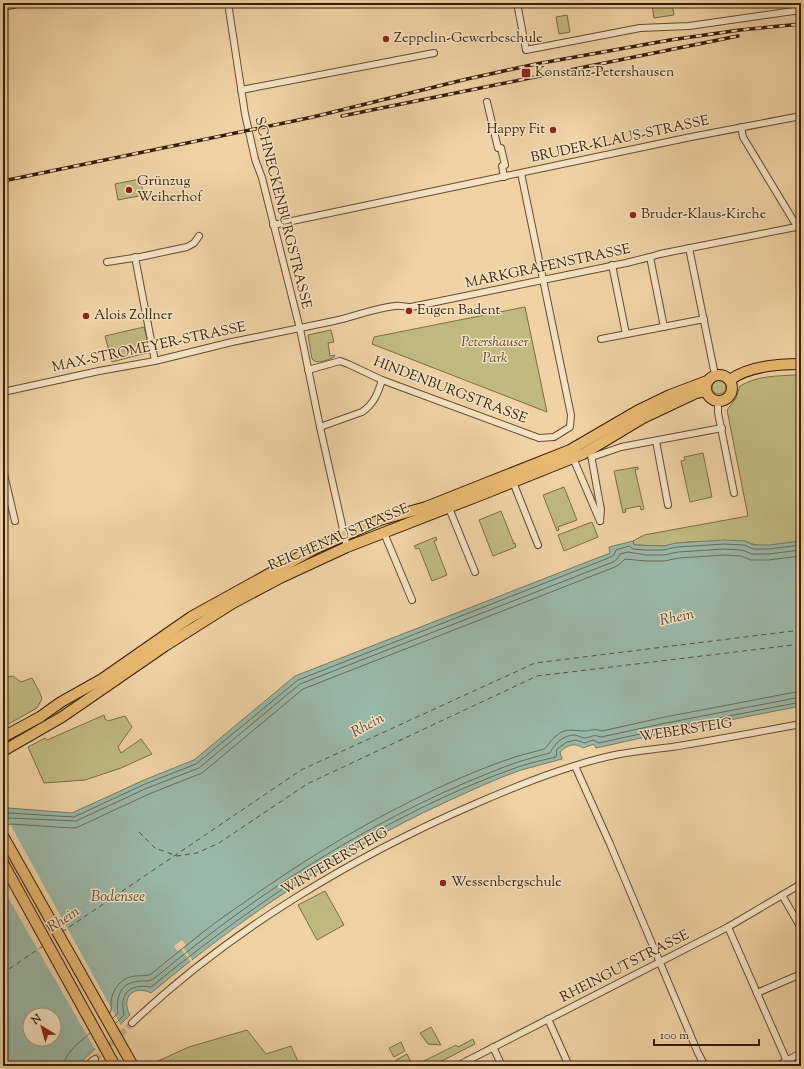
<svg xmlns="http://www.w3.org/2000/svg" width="804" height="1069" viewBox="0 0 804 1069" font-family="'Sorts Mill Goudy',serif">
<rect width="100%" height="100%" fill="#f0d2a4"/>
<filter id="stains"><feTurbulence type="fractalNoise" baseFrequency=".005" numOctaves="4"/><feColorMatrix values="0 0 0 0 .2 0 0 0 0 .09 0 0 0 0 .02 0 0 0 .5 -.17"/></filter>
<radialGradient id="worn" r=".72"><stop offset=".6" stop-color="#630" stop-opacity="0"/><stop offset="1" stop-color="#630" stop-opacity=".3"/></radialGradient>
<g fill="#c0ba81" stroke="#7b6c42">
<path d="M 661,3 L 672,3 L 674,15 L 654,18 L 652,5 Z"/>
<path d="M 567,15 L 570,32 L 559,34 L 556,17 Z"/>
<path d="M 140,179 L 144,195 L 118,200 L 115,184 Z"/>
<path d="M 525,307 L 547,412 L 372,344 L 374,337 Z"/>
<path d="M 144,327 L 150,352 L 112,362 L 105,336 Z"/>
<path d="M 331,330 L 334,342 L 328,343 L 330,356 L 335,355 L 334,357 C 328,360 317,365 312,359 L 308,335 Z"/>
<path d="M 795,375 L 801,375 L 801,541 C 784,544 761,550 745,541 L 688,542 L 664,546 L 634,545 L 633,541 L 644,535 L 748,516 L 727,410 L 736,398 L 740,386 C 756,376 776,376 795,375 Z"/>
<circle cx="719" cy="387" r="7"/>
<path d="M 703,453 L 712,497 L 690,502 L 681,461 L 685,460 L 684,457 Z"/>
<path d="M 638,467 L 638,469 L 635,470 L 644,509 L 641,510 L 640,506 L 625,509 L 626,512 L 623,513 L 614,471 Z"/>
<path d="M 564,487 L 577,520 L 558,527 L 559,530 L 557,531 L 543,495 Z"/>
<path d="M 501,511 L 514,544 L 515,543 L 516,547 L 493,556 L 479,520 Z"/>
<path d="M 592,522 L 598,537 L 564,551 L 558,535 Z"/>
<path d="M 436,537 L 437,540 L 434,541 L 447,575 L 432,581 L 419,548 L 416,549 L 414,546 Z"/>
<path d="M 13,676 L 21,682 L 32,678 L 40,693 L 42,699 L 37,708 L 3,727 L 3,678 Z"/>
<path d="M 104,715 L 105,719 L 108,721 L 125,716 L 132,727 L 118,747 L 121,753 L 141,739 L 152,754 L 121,768 L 85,780 L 44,783 L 28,747 L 45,738 L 47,740 Z"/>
<path d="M 325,891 L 344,925 L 317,940 L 298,905 Z"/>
<path d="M 431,1027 L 441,1045 L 428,1044 L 420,1033 Z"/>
<path d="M 247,1030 L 266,1054 L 291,1046 L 300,1066 L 147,1066 L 189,1047 Z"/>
<path d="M 473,1039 L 475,1044 L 432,1066 L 421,1066 L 422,1062 L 456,1045 L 458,1047 Z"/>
<path d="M 401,1042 L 405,1051 L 394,1057 L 389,1048 Z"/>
<path d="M 407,1054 L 413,1066 L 398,1066 L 396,1060 Z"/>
</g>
<path fill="#9ab8a7" stroke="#727a66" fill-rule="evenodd" d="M 724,540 L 745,541 L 753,545 L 769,545 L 801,541 L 801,706 L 668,732 L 596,748 L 594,744 L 583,748 C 575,742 567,745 560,752 L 562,759 C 548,763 535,766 521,770 C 495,779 470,791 446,802 C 339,851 241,918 151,993 C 134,984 120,998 130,1015 L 77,1066 L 3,1066 L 3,810 L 8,808 L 72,813 L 144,780 L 194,760 L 295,676 L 610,553 L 609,547 L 633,541 L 634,545 L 664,546 L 676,543 ZM 30,1015 L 54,1015 L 54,1039 L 30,1039 Z"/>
<g fill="#f0d2a4">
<path d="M 3,811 L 121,1026 L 96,1051 L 3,889 Z"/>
<path d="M 182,940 L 186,945 L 183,947 L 193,961 L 191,962 L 181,949 L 177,951 L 174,946 Z"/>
</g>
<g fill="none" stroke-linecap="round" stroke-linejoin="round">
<g stroke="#686a56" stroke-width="1">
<path d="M 3,814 L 9,813 L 74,817 L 145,784 L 196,764 L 298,680 L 611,557 L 614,555 L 616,550 L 629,546 L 633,549 L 646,550 L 663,550 L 677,547 L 724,544 L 744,545 L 753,549 L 769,549 L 801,545"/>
<path d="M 3,819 L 10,818 L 76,821 L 147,788 L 199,768 L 300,684 L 613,562 L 617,559 L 620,554 L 628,552 L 646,555 L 664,555 L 678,552 L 724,549 L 742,550 L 752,554 L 768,554 L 801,550"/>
<path d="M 3,825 L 11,824 L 72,828 L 78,827 L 149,794 L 202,773 L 303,689 L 615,567 L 620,564 L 625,559 L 646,561 L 664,561 L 679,558 L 724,555 L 741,556 L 751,560 L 768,560 L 801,556"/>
<path d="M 110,1013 C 112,1010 111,1008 111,1005 C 111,996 114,989 120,983 C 131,972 144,978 151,974 C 181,950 210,925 242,904 C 295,866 351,831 409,802 C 443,785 479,769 515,757 C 524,754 534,752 544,749 C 548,747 551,739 556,736 C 566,727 573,731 584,731 C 592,731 592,728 602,731 L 665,717 L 801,691"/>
<path d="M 113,1018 L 118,1013 C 116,1000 119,985 134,982 C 145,979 147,984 156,977 C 263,888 384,811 515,763 C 527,759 539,756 550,753 C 555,743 563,735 575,735 C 579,736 582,738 585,738 C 593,737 592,734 601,737 L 666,723 L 801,697"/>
<path d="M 116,1023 L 124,1015 C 119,992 130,984 151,987 C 259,899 386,813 518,767 C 530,763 543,760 556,757 L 557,749 L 567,742 L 576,740 L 585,743 L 593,740 L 599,743 L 667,728 L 801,702"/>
<path d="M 64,1066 C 64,1052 81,1042 90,1033"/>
</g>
<g stroke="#544c35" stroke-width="1" stroke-dasharray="5 4" stroke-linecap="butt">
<path d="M 139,832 L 155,848 L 177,856 L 197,853 L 219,843 L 307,784 L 537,676 L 801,644"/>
<path d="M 62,932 L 301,770 L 535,663 L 801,630"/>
<path d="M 3,975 L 9,969 L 43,946"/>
</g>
<path stroke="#cbae84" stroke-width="6" stroke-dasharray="6 3" stroke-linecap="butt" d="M 95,1059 L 132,1023"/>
<g stroke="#644a2c" stroke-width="8">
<g id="street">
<path d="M 228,3 L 245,114 L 255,159 L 262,178 L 300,329 L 320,427 L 347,547"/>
<path d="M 517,3 L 526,50 L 640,28 L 689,26 L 801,10"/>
<path d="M 3,7 L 22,3"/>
<path d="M 241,90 L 434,53"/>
<path d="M 487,102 L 498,148 L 501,148 L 505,165 L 502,166 L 504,177"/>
<path d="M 741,127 L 743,137 L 801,233"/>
<path d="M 273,225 L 691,137 L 801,116"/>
<path d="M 689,248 L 715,375"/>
<path d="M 135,257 L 155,361"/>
<path d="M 650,257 L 664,327"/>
<path d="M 107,262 L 140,257 L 187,247 L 194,243 L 199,236"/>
<path d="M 612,265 L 626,334"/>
<path d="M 601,339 L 704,319"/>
<path d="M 308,370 L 340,361 L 348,364 L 382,380 L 539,438 L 554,437 L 570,427 L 571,415 L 521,173"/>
<path d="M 3,392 L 99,371 L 155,361 L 232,342 L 334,321 C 354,317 374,308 395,306 C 400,305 406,307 411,307 L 626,263 L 650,257 L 660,254 L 801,226"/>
<path d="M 718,401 L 718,413 L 734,493"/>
<path d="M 320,427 L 362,412 C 374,404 378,393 382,380"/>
<path d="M 656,441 L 668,505"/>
<path d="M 591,455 L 601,510 L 600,521"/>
<path d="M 592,457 L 621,447 L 722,428"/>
<path d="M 573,458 L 600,521"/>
<path d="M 3,470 L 15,521"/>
<path d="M 513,482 L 538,545"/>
<path d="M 449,508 L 475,572"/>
<path d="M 384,533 L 412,600"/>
<path d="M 575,766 L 610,844 L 698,1053 L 705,1066"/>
<path d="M 782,895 L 801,928"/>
<path d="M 728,927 L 789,1066"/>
<path d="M 757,993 L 801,974"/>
<path d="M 548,1019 L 569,1066"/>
<path d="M 132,1023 C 229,931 352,857 475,804 C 516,786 558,769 602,758 C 625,752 648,750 672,747 C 715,740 758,732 801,724"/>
<path d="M 493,1047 L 502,1066"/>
<path d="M 91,1062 L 95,1059"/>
<path d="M 457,1066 L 728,927 L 801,884"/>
<path d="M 777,1066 L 801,1053"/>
</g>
</g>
<g stroke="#361d04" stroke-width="12">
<g id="primary">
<circle cx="719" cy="388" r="13"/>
<path d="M 730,380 C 748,366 779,364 801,364"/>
<path d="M 3,737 L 40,717 L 61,702 L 102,679 L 191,617 L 314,549 L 380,520 L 426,507 L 570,450 L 637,411 L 670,395 L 707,381"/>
<path d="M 3,751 L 62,717 L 165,646 L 233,603 L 280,578 L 347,547 L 486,493 L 583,454 L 643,418 L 696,393 L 706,391"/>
</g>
</g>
<use href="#street" stroke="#f5e2c4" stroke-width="6"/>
<use href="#primary" stroke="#e8b972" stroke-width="10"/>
<g stroke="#361d04" stroke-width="3.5">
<g id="rail">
<path d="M 342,116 L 738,36"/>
<path d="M 3,181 L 313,117 L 467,79 L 536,64 L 670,40 L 740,30 L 801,24"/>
</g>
</g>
<use href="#rail" stroke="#f5e2c4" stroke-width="2" stroke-dasharray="6" stroke-linecap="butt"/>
<g stroke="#361d04" stroke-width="12" stroke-linecap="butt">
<g id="primary-bridge">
<path d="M 3,836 L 133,1066"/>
<path d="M 3,863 L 115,1066"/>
</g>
</g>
<use href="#primary-bridge" stroke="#e8b972" stroke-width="10"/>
</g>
<g fill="#8f2418" stroke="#f5e2c4" stroke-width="1.5">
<circle cx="386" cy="39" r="4"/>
<rect x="521" y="68" width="10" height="10" rx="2"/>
<circle cx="553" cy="130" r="4"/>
<circle cx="129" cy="190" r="4"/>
<circle cx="633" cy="215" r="4"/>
<circle cx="409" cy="311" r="4"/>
<circle cx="86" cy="316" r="4"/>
<circle cx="443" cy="883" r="4"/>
</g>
<g text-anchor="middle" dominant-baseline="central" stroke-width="3" stroke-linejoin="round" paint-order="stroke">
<g font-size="14" fill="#361d04" stroke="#f5e2c4" text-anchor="start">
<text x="394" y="39">Zeppelin-Gewerbeschule</text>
<text x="535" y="73">Konstanz-Petershausen</text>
<text x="545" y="130" text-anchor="end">Happy Fit</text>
<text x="137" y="182">Grünzug<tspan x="137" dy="16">Weiherhof</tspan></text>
<text x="641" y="215">Bruder-Klaus-Kirche</text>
<text x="417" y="311">Eugen Badent</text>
<text x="94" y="316">Alois Zollner</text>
<text x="451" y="883">Wessenbergschule</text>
</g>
<g font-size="14" fill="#361d04" stroke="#f5e2c4">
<text transform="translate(620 140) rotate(-12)">BRUDER-KLAUS-STRASSE</text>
<text transform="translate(282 213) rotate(76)">SCHNECKENBURGSTRASSE</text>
<text transform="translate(548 267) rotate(-12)">MARKGRAFENSTRASSE</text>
<text transform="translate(149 348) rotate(-12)">MAX-STROMEYER-STRASSE</text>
<text transform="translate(450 391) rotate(21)">HINDENBURGSTRASSE</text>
<text transform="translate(339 538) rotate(-23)">REICHENAUSTRASSE</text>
<text transform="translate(686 731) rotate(-9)">WEBERSTEIG</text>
<text transform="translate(335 862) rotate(-30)">WINTERERSTEIG</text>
<text transform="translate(625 967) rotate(-27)">RHEINGUTSTRASSE</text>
</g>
<g font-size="14" font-style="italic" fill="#584423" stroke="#f5e2c4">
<text x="495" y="343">Petershauser<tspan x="495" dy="16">Park</tspan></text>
</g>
<g font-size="15" font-style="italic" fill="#544c35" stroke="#f5e2c4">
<text transform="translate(677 618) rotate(-12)">Rhein</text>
<text transform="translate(368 726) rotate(-29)">Rhein</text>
<text x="118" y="897">Bodensee</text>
<text transform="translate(64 920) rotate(-33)">Rhein</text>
</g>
</g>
<rect width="804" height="1069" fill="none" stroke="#f0d2a4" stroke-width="16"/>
<rect x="4" y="4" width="796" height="1061" fill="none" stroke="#361d04" stroke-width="2"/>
<rect x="8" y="8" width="788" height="1053" fill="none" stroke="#361d04"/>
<g transform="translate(42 1027) rotate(323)"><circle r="19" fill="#f5e2c4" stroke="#a99377"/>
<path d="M0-3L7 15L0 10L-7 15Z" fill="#8f2418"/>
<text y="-6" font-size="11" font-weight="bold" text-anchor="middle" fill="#361d04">N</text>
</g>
<path d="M654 1039v6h105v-6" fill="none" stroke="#361d04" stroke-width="2"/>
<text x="660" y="1039" font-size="12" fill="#361d04" stroke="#f5e2c4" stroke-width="3" paint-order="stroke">100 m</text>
<rect width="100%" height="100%" filter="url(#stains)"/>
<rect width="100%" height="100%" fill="url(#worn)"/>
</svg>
